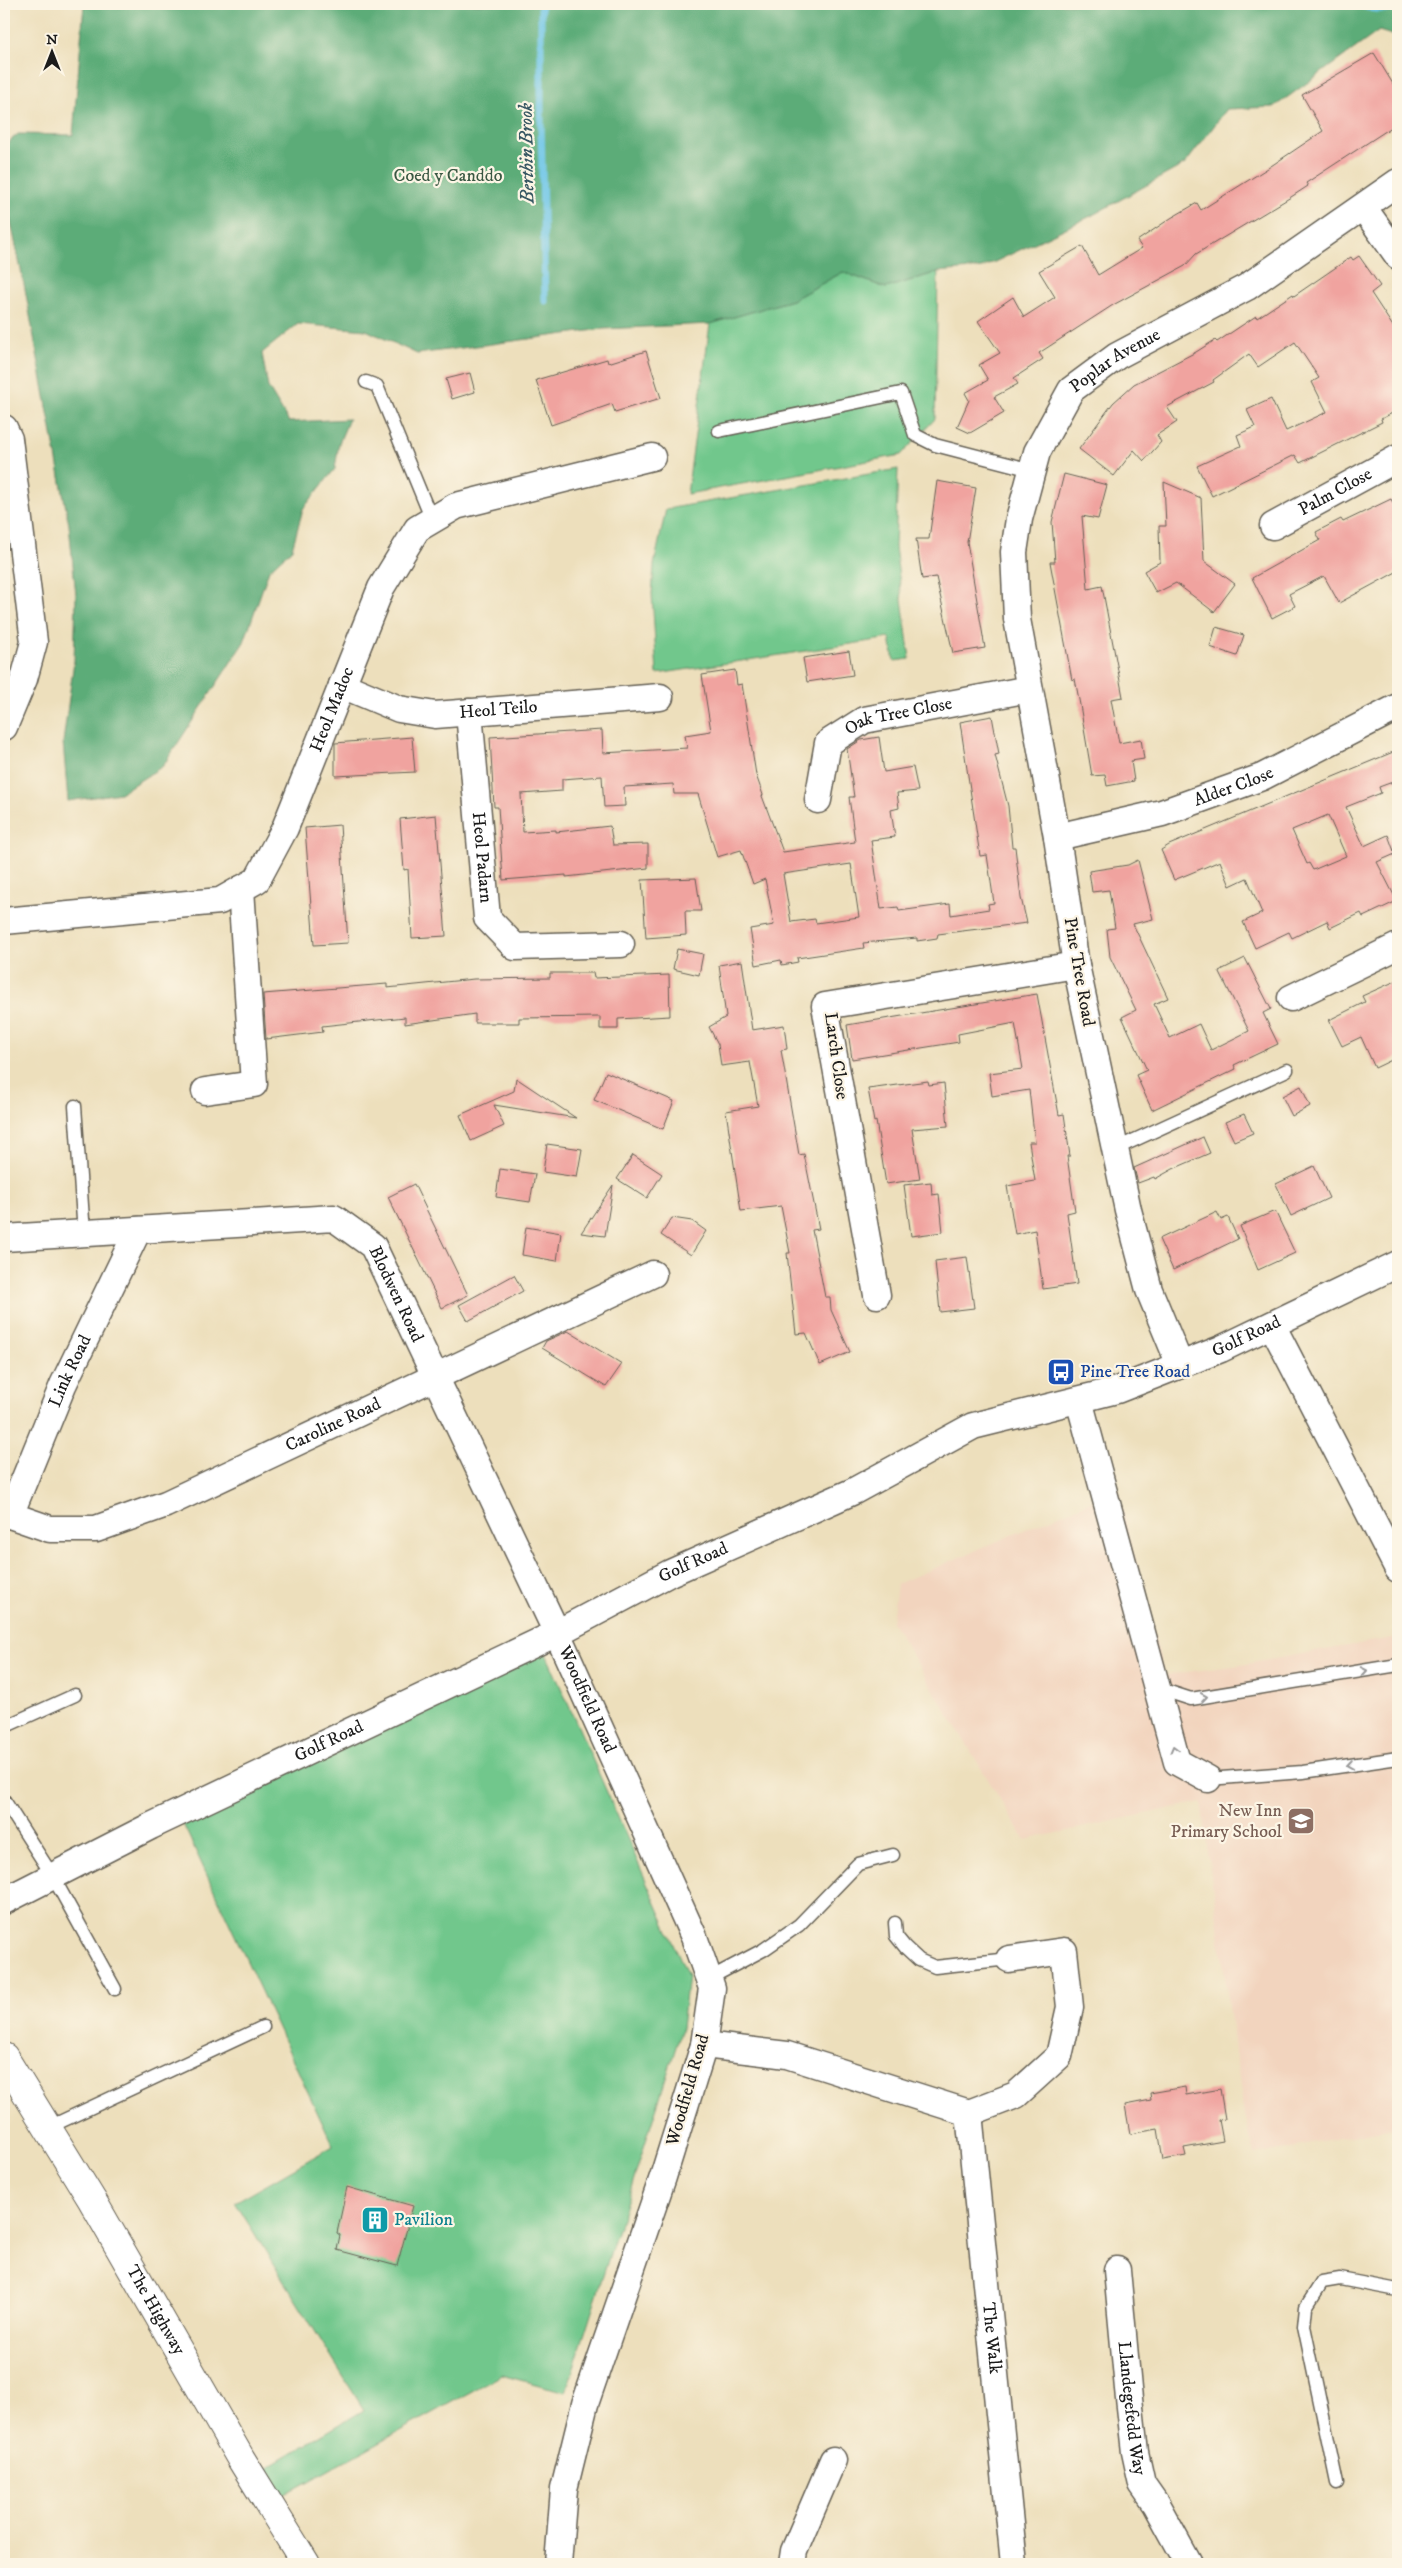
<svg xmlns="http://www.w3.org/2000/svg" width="1402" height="2568" viewBox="0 0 1402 2568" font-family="'IM FELL DW Pica',serif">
<rect width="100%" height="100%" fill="#fcf5e5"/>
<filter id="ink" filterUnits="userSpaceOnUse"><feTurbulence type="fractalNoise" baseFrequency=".02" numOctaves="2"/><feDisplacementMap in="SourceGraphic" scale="10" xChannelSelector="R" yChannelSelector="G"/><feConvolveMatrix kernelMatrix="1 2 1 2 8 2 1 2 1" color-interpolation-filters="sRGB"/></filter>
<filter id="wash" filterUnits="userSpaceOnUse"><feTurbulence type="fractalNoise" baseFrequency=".0096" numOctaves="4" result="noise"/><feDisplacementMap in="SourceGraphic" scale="20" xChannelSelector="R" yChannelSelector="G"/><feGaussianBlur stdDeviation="1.12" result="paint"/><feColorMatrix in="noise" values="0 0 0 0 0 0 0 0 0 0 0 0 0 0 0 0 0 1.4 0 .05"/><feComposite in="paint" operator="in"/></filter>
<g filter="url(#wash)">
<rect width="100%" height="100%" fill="#eddfbc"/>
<path fill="#f2d4be" d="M 1118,1490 L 1164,1675 L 1241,1665 L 1398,1637 L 1398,2127 L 1255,2155 L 1244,2115 L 1201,1802 L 1025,1840 L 892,1622 L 897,1584 Z"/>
<g fill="#71c78c" stroke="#467254">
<path d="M 843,272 L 886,288 L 938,272 L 935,419 L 901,455 L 687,494 L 710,324 L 792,300 Z"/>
<path d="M 898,469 L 895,547 L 910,659 L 894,661 L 890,638 L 657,674 L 652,594 L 654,565 L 666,509 Z"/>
<path d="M 540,1640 L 688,1976 L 682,2028 L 566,2392 L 501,2375 L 269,2503 L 252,2476 L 364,2410 L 235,2202 L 333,2146 L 178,1813 Z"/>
</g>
<path fill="#5cac78" stroke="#3c644a" d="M 84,4 L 1379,4 L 1376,9 L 1398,9 L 1398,37 L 1379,31 L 1274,107 L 1227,109 L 1185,164 L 1091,216 L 982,268 L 938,272 L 886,288 L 843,272 L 792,300 L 710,324 L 603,329 L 417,354 L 366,330 L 298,324 L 262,353 L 268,387 L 289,422 L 349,419 L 339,443 L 335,469 L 303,509 L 292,549 L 269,570 L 244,642 L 163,766 L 120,793 L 68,801 L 63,742 L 74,661 L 76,596 L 69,525 L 25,289 L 10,218 L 4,204 L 4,146 L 18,134 L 73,135 Z"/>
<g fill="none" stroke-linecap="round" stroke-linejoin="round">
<g stroke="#6ac5e8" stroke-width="7">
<path d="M 541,4 L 541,124 L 545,301"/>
<path d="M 1356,4 L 1376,9 L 1398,9"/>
</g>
</g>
<g id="blocks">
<g fill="#f0a39f" fill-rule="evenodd">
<path d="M 1374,53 L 1398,92 L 1398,123 L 1306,183 L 1308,186 L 1291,197 L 1196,254 L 1185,266 L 1113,305 L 1039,353 L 1043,359 L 1014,378 L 1018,384 L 994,397 L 1004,413 L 970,433 L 957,427 L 969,400 L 965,393 L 988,380 L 979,365 L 1000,353 L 978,321 L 1013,297 L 1024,317 L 1055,297 L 1039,271 L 1082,246 L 1098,275 L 1142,248 L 1137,241 L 1171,218 L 1197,203 L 1201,210 L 1268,168 L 1323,131 L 1302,95 Z"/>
<path d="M 1359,256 L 1380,286 L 1371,293 L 1398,334 L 1398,410 L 1381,419 L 1382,422 L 1300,463 L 1295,455 L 1212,496 L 1197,466 L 1241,446 L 1237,435 L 1255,427 L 1247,410 L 1271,399 L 1286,431 L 1327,412 L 1312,382 L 1319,378 L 1295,342 L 1258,367 L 1249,354 L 1213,380 L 1214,382 L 1167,407 L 1177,422 L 1157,435 L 1161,442 L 1144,461 L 1134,450 L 1114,476 L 1079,449 L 1113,403 L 1134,384 L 1196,352 L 1215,340 L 1217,342 L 1256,316 L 1257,318 L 1293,294 L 1294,296 L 1351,257 L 1353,260 Z"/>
<path d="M 646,351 L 661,398 L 615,412 L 612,404 L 551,425 L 536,380 L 607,359 L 608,363 Z"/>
<path d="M 470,373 L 475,392 L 452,399 L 446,379 Z"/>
<path d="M 1064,474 L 1107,485 L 1098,519 L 1082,516 L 1088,589 L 1102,586 L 1123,697 L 1111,699 L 1119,743 L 1141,739 L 1144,759 L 1131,761 L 1134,781 L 1107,786 L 1105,775 L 1092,776 L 1080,705 L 1075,679 L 1072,680 L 1050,562 L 1055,562 L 1052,522 Z"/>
<path d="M 937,481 L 976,488 L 967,542 L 985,648 L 953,653 L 936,577 L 922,579 L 916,539 L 929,539 Z"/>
<path d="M 1164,482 L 1201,498 L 1204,561 L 1235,584 L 1214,612 L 1176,583 L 1156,593 L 1144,571 L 1160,562 L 1159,526 L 1166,526 Z"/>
<path d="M 1391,499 L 1398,513 L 1398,571 L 1339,603 L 1324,576 L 1289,594 L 1295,606 L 1272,618 L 1252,578 L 1320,540 L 1316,532 L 1341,519 L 1343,522 Z"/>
<path d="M 1216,627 L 1244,635 L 1237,656 L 1210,647 Z"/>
<path d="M 849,651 L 853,675 L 807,682 L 803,658 Z"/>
<path d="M 735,670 L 737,685 L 742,684 L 756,775 L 763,795 L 762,796 L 783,852 L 855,842 L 849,797 L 854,797 L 847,749 L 861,740 L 879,737 L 884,772 L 913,767 L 918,791 L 897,793 L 899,808 L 891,810 L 895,837 L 871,840 L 881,909 L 898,907 L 899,911 L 950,904 L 951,915 L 989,909 L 988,904 L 994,903 L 987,855 L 980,856 L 960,722 L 992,716 L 999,754 L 995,755 L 1008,806 L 1012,847 L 1015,847 L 1021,898 L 1027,923 L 938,934 L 937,938 L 917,941 L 917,938 L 863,943 L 864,948 L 797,958 L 798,962 L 782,965 L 781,960 L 756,965 L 750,929 L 774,925 L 765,879 L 753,884 L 741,850 L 717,857 L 698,794 L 674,794 L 673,784 L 624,787 L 625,806 L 604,807 L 602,776 L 562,779 L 562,791 L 521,794 L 523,832 L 556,830 L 556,832 L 610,826 L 613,845 L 648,844 L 648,868 L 566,877 L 566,875 L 503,880 L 498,807 L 494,807 L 490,737 L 602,730 L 603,753 L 687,748 L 685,735 L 711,731 L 702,675 ZM 851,864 L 859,917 L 816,923 L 815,919 L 791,922 L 783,874 Z"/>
<path d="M 412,737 L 415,772 L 335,776 L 335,743 Z"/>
<path d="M 1398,750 L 1398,780 L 1379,787 L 1381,793 L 1346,807 L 1364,846 L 1388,835 L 1395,854 L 1377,862 L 1397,901 L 1363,917 L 1361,913 L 1330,928 L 1327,921 L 1292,938 L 1289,932 L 1255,948 L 1243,922 L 1262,913 L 1247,878 L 1230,886 L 1220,861 L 1174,880 L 1161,850 L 1169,845 ZM 1328,815 L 1346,856 L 1313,870 L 1309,863 L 1307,864 L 1292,830 Z"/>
<path d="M 436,815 L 446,936 L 412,938 L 408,869 L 404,870 L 400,819 Z"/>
<path d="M 340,825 L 348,943 L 314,945 L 305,828 Z"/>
<path d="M 1138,860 L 1153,919 L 1133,924 L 1168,998 L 1154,1004 L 1170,1038 L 1199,1024 L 1211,1050 L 1249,1031 L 1219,971 L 1245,958 L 1271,1009 L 1263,1013 L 1278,1044 L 1234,1065 L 1236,1069 L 1152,1110 L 1136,1075 L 1147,1070 L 1122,1017 L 1136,1010 L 1110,957 L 1107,929 L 1115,928 L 1109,890 L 1092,892 L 1089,871 L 1128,865 Z"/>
<path d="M 696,878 L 701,911 L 685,911 L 686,935 L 646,938 L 642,880 Z"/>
<path d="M 677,949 L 703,954 L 699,975 L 673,969 Z"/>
<path d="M 742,961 L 752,1030 L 784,1025 L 787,1049 L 781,1050 L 799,1155 L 804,1154 L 819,1229 L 812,1230 L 825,1297 L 830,1297 L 831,1310 L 850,1352 L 820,1365 L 806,1333 L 796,1334 L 787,1253 L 790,1253 L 781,1206 L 741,1211 L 726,1111 L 758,1106 L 750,1062 L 721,1066 L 718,1044 L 709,1027 L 726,1017 L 719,965 Z"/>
<path d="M 550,973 L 593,973 L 594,978 L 669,975 L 670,1016 L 618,1019 L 618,1029 L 600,1029 L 600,1017 L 519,1018 L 519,1023 L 475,1023 L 475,1014 L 405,1024 L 405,1017 L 322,1026 L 323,1032 L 266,1039 L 263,994 L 387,984 L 387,988 L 474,979 L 550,978 Z"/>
<path d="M 1398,980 L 1398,1057 L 1375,1068 L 1361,1037 L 1342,1046 L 1329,1020 L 1365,1002 L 1362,996 Z"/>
<path d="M 1037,994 L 1059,1115 L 1064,1114 L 1070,1156 L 1067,1156 L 1075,1211 L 1067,1213 L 1077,1284 L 1043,1289 L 1035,1230 L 1015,1234 L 1007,1186 L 1035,1181 L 1029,1142 L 1035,1142 L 1029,1090 L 992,1096 L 989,1073 L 1023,1069 L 1015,1023 L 958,1034 L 959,1042 L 852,1059 L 847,1025 Z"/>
<path d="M 606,1072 L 674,1101 L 663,1129 L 594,1100 Z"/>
<path d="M 516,1078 L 576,1118 L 494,1105 L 504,1126 L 471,1141 L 460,1115 L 514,1091 Z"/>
<path d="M 928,1081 L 929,1085 L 944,1083 L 948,1126 L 912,1129 L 920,1179 L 886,1184 L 876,1121 L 874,1122 L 868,1089 Z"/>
<path d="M 1301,1086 L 1310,1106 L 1292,1116 L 1282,1096 Z"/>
<path d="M 1244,1114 L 1253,1133 L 1234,1141 L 1225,1122 Z"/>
<path d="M 1203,1137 L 1210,1153 L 1173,1169 L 1155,1179 L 1154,1177 L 1138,1183 L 1134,1168 Z"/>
<path d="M 547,1144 L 582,1149 L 577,1177 L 543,1172 Z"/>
<path d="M 633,1155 L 662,1174 L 647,1198 L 617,1179 Z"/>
<path d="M 1314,1166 L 1329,1198 L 1291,1216 L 1276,1184 Z"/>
<path d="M 500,1169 L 535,1174 L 530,1202 L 496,1197 Z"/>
<path d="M 931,1182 L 932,1195 L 939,1194 L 943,1232 L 911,1236 L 904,1185 Z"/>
<path d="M 414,1184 L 468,1295 L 442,1308 L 388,1197 Z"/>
<path d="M 613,1185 L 605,1236 L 581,1233 Z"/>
<path d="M 1275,1211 L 1295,1253 L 1258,1270 L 1240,1226 Z"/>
<path d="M 1217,1212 L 1221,1220 L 1228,1217 L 1238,1239 L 1173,1270 L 1159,1239 Z"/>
<path d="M 672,1218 L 692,1221 L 706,1231 L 691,1255 L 661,1235 Z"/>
<path d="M 526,1227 L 561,1233 L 557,1261 L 522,1255 Z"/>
<path d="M 967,1257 L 974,1308 L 940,1312 L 935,1261 Z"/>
<path d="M 514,1275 L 523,1291 L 468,1321 L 459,1305 Z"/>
<path d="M 568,1331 L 622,1364 L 606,1387 L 542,1348 L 546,1341 Z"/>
<path d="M 1185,2087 L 1186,2095 L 1220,2089 L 1225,2119 L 1219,2120 L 1223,2141 L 1184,2148 L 1186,2156 L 1163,2160 L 1158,2129 L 1130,2134 L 1125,2105 L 1151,2100 L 1150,2093 Z"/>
<path d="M 347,2187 L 413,2206 L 397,2266 L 337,2250 L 340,2235 L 337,2233 Z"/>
</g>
</g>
</g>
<g filter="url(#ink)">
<use href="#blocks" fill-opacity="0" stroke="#656054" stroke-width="1"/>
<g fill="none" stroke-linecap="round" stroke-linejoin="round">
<g stroke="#656054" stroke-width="15">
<g id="service">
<path d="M 366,382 L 377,386 L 432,520"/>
<path d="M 719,431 L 901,393 L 915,435 L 935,445 L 1032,470"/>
<path d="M 75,1106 L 84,1234"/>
<path d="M 1115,1149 L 1287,1070"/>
<path d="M 1157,1688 L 1191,1699 L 1398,1665"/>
<path d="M 4,1727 L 75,1695"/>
<path d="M 1208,1779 L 1303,1772 L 1398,1758"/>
<path d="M 4,1800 L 52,1875 L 115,1989"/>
<path d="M 895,1923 L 896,1936 L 905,1947 L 919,1960 L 935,1967 L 1009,1959"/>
<path d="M 708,1979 L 763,1950 L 799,1925 L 858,1864 L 893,1855"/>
<path d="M 47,2128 L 263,2027"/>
<path d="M 1337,2483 L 1304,2326 L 1306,2307 L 1322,2282 L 1340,2279 L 1398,2290"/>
</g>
</g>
<g stroke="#656054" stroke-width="29">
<g id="minor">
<path d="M 1363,207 L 1398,256"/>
<path d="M 4,428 L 9,439 L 34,642 L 24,679 L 4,727"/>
<path id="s1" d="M 1273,526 L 1398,458"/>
<path id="s2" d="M 342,685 L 399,709 L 435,715 L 660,697"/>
<path id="s3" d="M 469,712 L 487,918 L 515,947 L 621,944"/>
<path id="s4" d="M 818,800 L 828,743 L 864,720 L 1029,689"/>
<path id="s5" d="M 1057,837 L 1162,813 L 1262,777 L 1398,707"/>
<path id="s6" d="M 4,921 L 220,901 L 257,880 L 285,828 L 381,588 L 417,529 L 456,506 L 652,457"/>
<path d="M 1291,998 L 1398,946"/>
<path d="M 205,1091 L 254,1084 L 241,889"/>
<path id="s7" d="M 4,1238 L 334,1218 L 373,1246 L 557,1633 L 694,1937 L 712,1988 L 704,2045 L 663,2177 L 585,2404 L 564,2489 L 558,2564"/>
<path d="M 877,1295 L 825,1006 L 1076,965"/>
<path d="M 1272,1325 L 1398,1569"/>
<path id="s8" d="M 1180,1365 L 1149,1290 L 1128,1210 L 1076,965 L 1057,837 L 1017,619 L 1014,552 L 1019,519 L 1037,452 L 1071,390 L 1117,356 L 1247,287 L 1398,182"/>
<path d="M 1079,1400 L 1177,1762 L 1208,1779"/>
<path id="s9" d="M 4,1513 L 50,1529 L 96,1529 L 166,1504 L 653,1274"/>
<path id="s10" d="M 10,1515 L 63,1385 L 138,1230"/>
<path id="s11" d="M 4,1901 L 151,1826 L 557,1633 L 670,1573 L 854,1491 L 973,1426 L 1117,1390 L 1221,1349 L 1398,1264"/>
<path id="s12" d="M 704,2045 L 787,2055 L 969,2113 L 1014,2564"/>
<path d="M 969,2113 L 1016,2095 L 1059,2056 L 1070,2007 L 1064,1951 L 1009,1959"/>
<path id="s13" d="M 1117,2270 L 1128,2389 L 1135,2452 L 1142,2484 L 1156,2504 L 1189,2564"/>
<path d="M 792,2564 L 794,2551 L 833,2460"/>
</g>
</g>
<g stroke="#656054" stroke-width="30">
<g id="tertiary">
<path id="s14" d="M 4,2057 L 92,2200 L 241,2459 L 306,2564"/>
</g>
</g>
<use href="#service" stroke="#fff" stroke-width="12"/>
<use href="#minor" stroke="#fff" stroke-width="26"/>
<use href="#tertiary" stroke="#fff" stroke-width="28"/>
</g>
<defs><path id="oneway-chevron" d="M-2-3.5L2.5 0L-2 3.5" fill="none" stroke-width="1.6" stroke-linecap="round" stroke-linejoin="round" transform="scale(1.25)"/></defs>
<g stroke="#999">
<use href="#oneway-chevron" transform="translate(1364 1671) rotate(-10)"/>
<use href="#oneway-chevron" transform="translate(1204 1697) rotate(-8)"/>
<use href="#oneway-chevron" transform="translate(1174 1749) rotate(-105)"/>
<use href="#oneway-chevron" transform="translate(1350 1765) rotate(171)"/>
</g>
</g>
<defs>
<g id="bus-square" transform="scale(1.4375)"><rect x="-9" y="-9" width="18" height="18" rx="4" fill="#1a4fb4" stroke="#fcf5e5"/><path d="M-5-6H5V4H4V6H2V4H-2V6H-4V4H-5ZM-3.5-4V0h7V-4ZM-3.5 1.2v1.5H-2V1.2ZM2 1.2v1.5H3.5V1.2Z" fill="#fff"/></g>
<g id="school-square" transform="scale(1.4375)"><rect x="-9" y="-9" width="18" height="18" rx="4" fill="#8d6e63" stroke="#fcf5e5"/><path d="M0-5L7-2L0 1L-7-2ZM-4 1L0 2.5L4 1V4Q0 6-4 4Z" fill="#fff"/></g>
<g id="building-square" transform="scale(1.4375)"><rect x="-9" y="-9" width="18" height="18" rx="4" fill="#0f9aa8" stroke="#fcf5e5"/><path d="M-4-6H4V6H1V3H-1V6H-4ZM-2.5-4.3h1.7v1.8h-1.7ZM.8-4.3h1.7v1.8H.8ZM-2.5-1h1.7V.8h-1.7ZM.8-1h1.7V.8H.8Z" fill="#fff"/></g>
</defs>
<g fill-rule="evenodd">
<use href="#bus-square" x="1061" y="1372"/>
<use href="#school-square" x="1301" y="1821"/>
<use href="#building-square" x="375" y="2220"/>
</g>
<g text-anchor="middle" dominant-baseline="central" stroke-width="4.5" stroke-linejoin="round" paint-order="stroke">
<g font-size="18" fill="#3a5843" stroke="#fcf5e5">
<text x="448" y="176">Coed y Canddo</text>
</g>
<g font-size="18" fill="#1c1c1c" stroke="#fcf5e5">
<text stroke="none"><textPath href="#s8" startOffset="1059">Poplar Avenue</textPath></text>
<text stroke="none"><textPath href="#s1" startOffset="71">Palm Close</textPath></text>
<text stroke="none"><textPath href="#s6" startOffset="446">Heol Madoc</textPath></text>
<text stroke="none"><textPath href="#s2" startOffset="162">Heol Teilo</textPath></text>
<text stroke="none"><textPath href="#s4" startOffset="135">Oak Tree Close</textPath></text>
<text stroke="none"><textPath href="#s5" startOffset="184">Alder Close</textPath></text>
<text stroke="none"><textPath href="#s3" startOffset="146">Heol Padarn</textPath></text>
<text transform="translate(1079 972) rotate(80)">Pine Tree Road</text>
<text transform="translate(836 1056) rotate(82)">Larch Close</text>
<text stroke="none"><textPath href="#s7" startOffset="432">Blodwen Road</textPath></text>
<text stroke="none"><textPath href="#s11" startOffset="1368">Golf Road</textPath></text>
<text stroke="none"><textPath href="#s10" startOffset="156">Link Road</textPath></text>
<text stroke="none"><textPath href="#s9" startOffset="354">Caroline Road</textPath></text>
<text stroke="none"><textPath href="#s11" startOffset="768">Golf Road</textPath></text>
<text stroke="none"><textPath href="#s7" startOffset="880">Woodfield Road</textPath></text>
<text stroke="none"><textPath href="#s11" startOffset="362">Golf Road</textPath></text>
<text transform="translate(688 2090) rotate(-74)">Woodfield Road</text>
<text stroke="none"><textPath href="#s14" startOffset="295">The Highway</textPath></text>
<text stroke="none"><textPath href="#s12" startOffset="501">The Walk</textPath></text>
<text stroke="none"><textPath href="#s13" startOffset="139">Llandegefedd Way</textPath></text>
</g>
<g font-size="18" fill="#164399" stroke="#fcf5e5" text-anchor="start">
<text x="1080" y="1372">Pine Tree Road</text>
</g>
<g font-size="18" fill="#785e54" stroke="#fcf5e5" text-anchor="end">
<text x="1282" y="1811">New Inn<tspan x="1282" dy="21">Primary School</tspan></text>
</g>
<g font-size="18" fill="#0d838f" stroke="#fcf5e5" text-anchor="start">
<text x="394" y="2220">Pavilion</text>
</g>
<g font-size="19" font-style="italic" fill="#375763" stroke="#fcf5e5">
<text transform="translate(527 153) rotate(-91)">Berthin Brook</text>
</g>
</g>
<rect width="1402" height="2568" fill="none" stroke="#fcf5e5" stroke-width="20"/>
<g transform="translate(52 52)" stroke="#fcf5e5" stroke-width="4" paint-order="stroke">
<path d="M0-4L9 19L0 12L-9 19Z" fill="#1c1c1c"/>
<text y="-8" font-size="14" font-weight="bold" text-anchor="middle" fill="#1c1c1c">N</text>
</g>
</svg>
